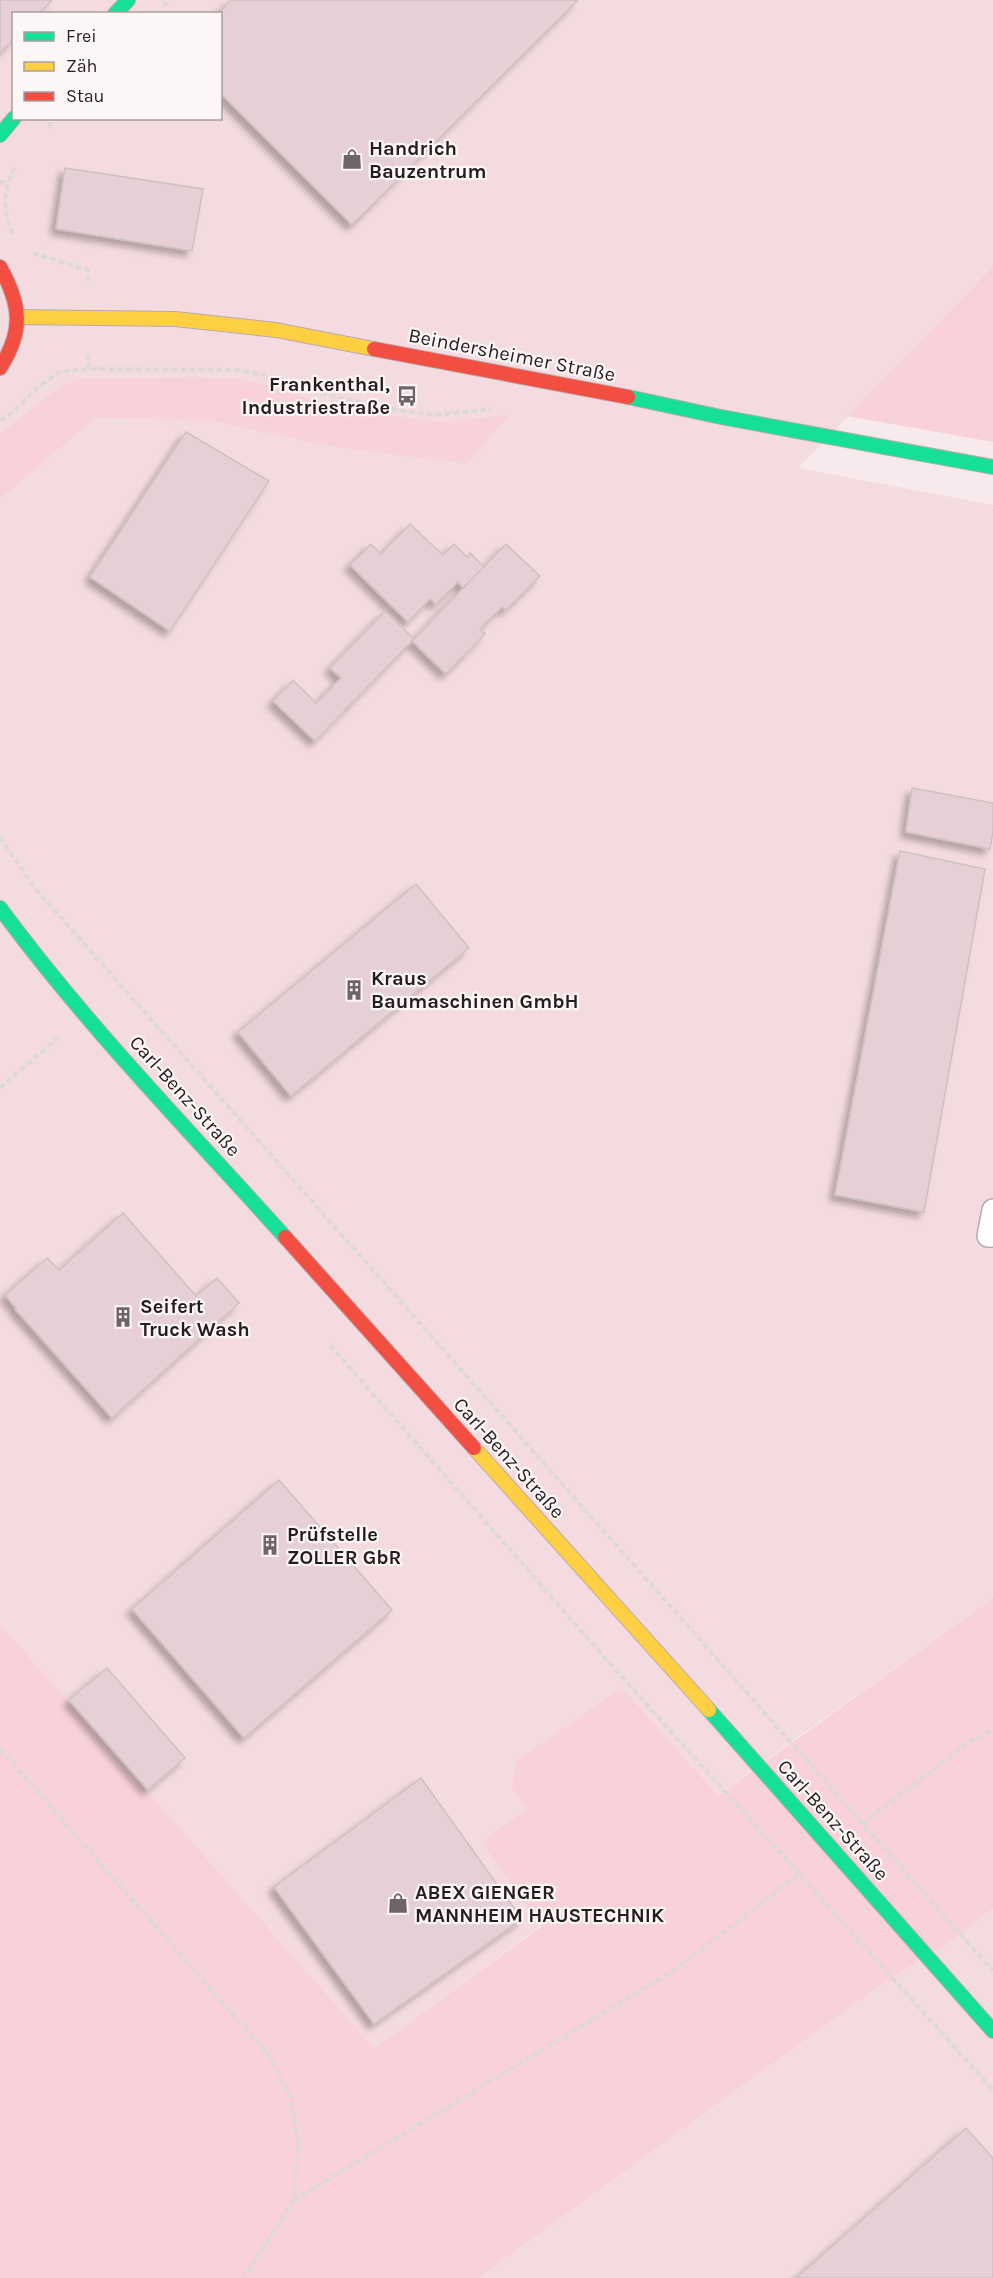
<svg xmlns="http://www.w3.org/2000/svg" width="993" height="2278" viewBox="0 0 993 2278" font-family="Karla,sans-serif">
<defs>
<filter id="shadow"><feDropShadow dx="-5.5" dy="5.5" stdDeviation="3" flood-color="#0004"/></filter>
</defs>
<rect width="100%" height="100%" fill="#f7e9ec"/>
<g fill="#f4dbdf" fill-rule="evenodd">
<path d="M 0,0 L 993,0 L 993,268 L 798,468 L 993,505 L 993,1598 L 795,1739 L 374,2048 L 0,1624 ZM 14,14 L 220,14 L 220,118 L 14,118 Z"/>
<path d="M 993,1908 L 993,2278 L 478,2278 L 882,1984 L 962,1934 Z"/>
</g>
<g fill="#f9d1da">
<path d="M 993,267 L 993,442 L 847,416 Z"/>
<path d="M 194,377 L 242,379 L 295,394 L 333,408 L 442,422 L 509,415 L 467,464 L 328,446 L 213,421 L 96,417 L 0,499 L 0,434 L 49,395 L 76,379 Z"/>
<path d="M 993,1598 L 993,1908 L 962,1934 L 882,1984 L 478,2278 L 0,2278 L 0,1624 L 374,2048 L 542,1926 L 483,1844 L 493,1833 L 527,1810 L 512,1787 L 516,1761 L 622,1688 L 718,1796 Z"/>
</g>
<g fill="#e6d0d5" stroke="#ccc1c3" stroke-width="1.5" filter="url(#shadow)">
<path d="M 0,0 L 52,0 L 39,14 L 14,14 L 14,39 L 0,53 Z"/>
<path d="M 231,0 L 578,0 L 352,225 L 220,93 L 220,14 L 218,14 Z"/>
<path d="M 65,168 L 203,189 L 192,251 L 56,229 Z"/>
<path d="M 186,432 L 269,481 L 170,631 L 90,577 Z"/>
<path d="M 410,524 L 443,555 L 454,544 L 467,557 L 470,553 L 484,567 L 463,588 L 458,582 L 436,604 L 430,599 L 408,622 L 350,565 L 371,544 L 381,554 Z"/>
<path d="M 506,544 L 540,576 L 506,610 L 502,607 L 480,629 L 485,634 L 446,674 L 412,641 Z"/>
<path d="M 385,611 L 414,639 L 315,741 L 273,701 L 293,680 L 316,703 L 341,678 L 330,668 Z"/>
<path d="M 912,788 L 993,803 L 993,831 L 990,849 L 906,832 Z"/>
<path d="M 900,851 L 985,869 L 924,1212 L 835,1195 Z"/>
<path d="M 416,884 L 469,948 L 291,1096 L 238,1032 Z"/>
<path d="M 123,1213 L 196,1296 L 217,1278 L 239,1303 L 112,1418 L 15,1309 L 16,1308 L 5,1295 L 47,1258 L 59,1270 Z"/>
<path d="M 279,1480 L 392,1610 L 244,1738 L 132,1609 Z"/>
<path d="M 107,1668 L 185,1758 L 148,1790 L 69,1700 Z"/>
<path d="M 421,1778 L 522,1919 L 374,2024 L 274,1887 Z"/>
<path d="M 966,2128 L 993,2158 L 993,2278 L 796,2278 Z"/>
</g>
<g fill="none" stroke-linecap="round" stroke-linejoin="round">
<g stroke="#b7abae" stroke-width="24">
<path id="lane" d="M 993,1210 L 988,1236 L 993,1236"/>
</g>
<g stroke="#b7abae" stroke-width="16">
<g id="fast">
<path d="M 115,14 L 128,0"/>
<path d="M 0,135 L 14,118"/>
<path d="M 628,397 L 721,417 L 993,467"/>
<path d="M 0,908 C 86,1025 188,1129 285,1237"/>
<path d="M 709,1710 L 993,2031"/>
</g>
</g>
<g stroke="#b7abae" stroke-width="16">
<g id="slow">
<path d="M 19,317 L 175,319 L 276,330 L 374,349"/>
<path d="M 474,1448 L 709,1710"/>
</g>
</g>
<g stroke="#b7abae" stroke-width="16">
<g id="jam">
<path d="M 0,267 C 21,305 24,330 0,368"/>
<path d="M 374,349 L 628,397"/>
<path d="M 285,1237 L 474,1448"/>
</g>
</g>
<g stroke="#ddd9d9" stroke-width="4" stroke-dasharray="6 3" stroke-linecap="butt">
<path d="M 163,6 L 169,0"/>
<path d="M 48,127 L 56,118"/>
<path d="M 0,182 L 7,183"/>
<path d="M 13,234 C 2,210 3,190 15,167"/>
<path d="M 33,253 L 88,270 L 88,283"/>
<path d="M 88,369 L 88,353"/>
<path d="M 0,420 L 13,412 L 37,388 L 59,372 L 88,369 L 240,370 L 283,379 L 310,391 L 395,410 L 436,415 L 491,409"/>
<path d="M 0,837 L 34,887 L 993,1971"/>
<path d="M 0,1088 L 60,1036"/>
<path d="M 330,1345 L 614,1668 L 993,2090"/>
<path d="M 0,1749 L 270,2057 L 291,2098 L 298,2144 L 294,2200 L 243,2278"/>
<path d="M 862,1824 L 969,1742 L 993,1730"/>
<path d="M 294,2200 L 674,1970 L 802,1872"/>
</g>
<use href="#lane" stroke="#fefcfc" stroke-width="21"/>
<use href="#fast" stroke="#16e098" stroke-width="14"/>
<use href="#slow" stroke="#ffcf43" stroke-width="14"/>
<use href="#jam" stroke="#f24e42" stroke-width="14"/>
</g>
<defs>
<g id="shop-bare" transform="scale(1.62)"><path d="M-5-2.5h2.3a2.7 3.5 0 0 1 5.4 0H5L5.5 6h-11ZM-1.5-2.5h3a1.5 2.3 0 0 0-3 0Z" fill="#6f6467" stroke="#fcf6f7" stroke-width="2.5" paint-order="stroke"/></g>
<g id="bus-bare" transform="scale(1.62)"><path d="M-5-6H5V4H4V6H2V4H-2V6H-4V4H-5ZM-3.5-4V0h7V-4ZM-3.5 1.2v1.5H-2V1.2ZM2 1.2v1.5H3.5V1.2Z" fill="#6f6467" stroke="#fcf6f7" stroke-width="2.5" paint-order="stroke"/></g>
<g id="building-bare" transform="scale(1.62)"><path d="M-4-6H4V6H1V3H-1V6H-4ZM-2.5-4.3h1.7v1.8h-1.7ZM.8-4.3h1.7v1.8H.8ZM-2.5-1h1.7V.8h-1.7ZM.8-1h1.7V.8H.8Z" fill="#6f6467" stroke="#fcf6f7" stroke-width="2.5" paint-order="stroke"/></g>
</defs>
<g fill-rule="evenodd">
<use href="#shop-bare" x="352" y="159"/>
<use href="#bus-bare" x="407" y="396"/>
<use href="#building-bare" x="354" y="990"/>
<use href="#building-bare" x="123" y="1317"/>
<use href="#building-bare" x="270" y="1545"/>
<use href="#shop-bare" x="398" y="1903"/>
</g>
<g text-anchor="middle" dominant-baseline="central" stroke-width="4.5" stroke-linejoin="round" paint-order="stroke">
<g font-size="20" font-weight="bold" fill="#261d1f" stroke="#fcf6f7" text-anchor="start">
<text x="369" y="148">Handrich<tspan x="369" dy="23">Bauzentrum</tspan></text>
<text x="390" y="384" text-anchor="end">Frankenthal,<tspan x="390" dy="23">Industriestraße</tspan></text>
<text x="371" y="978">Kraus<tspan x="371" dy="23">Baumaschinen GmbH</tspan></text>
<text x="140" y="1306">Seifert<tspan x="140" dy="23">Truck Wash</tspan></text>
<text x="287" y="1534">Prüfstelle<tspan x="287" dy="23">ZOLLER GbR</tspan></text>
<text x="415" y="1892">ABEX GIENGER<tspan x="415" dy="23">MANNHEIM HAUSTECHNIK</tspan></text>
</g>
<g font-size="20" fill="#261d1f" stroke="#fcf6f7">
<text transform="translate(512 355) rotate(11)">Beindersheimer Straße</text>
<text transform="translate(185 1096) rotate(48)">Carl-Benz-Straße</text>
<text transform="translate(509 1458) rotate(48)">Carl-Benz-Straße</text>
<text transform="translate(833 1820) rotate(48)">Carl-Benz-Straße</text>
</g>
</g>
<rect x="12" y="12" width="210" height="108" fill="#fcf6f7" stroke="#a69fa1" stroke-width="1.5"/>
<rect x="24" y="32" width="30" height="9" fill="#16e098" stroke="#a69fa1" stroke-width="1.5"/>
<text x="66" y="42" font-size="18" fill="#261d1f">Frei</text>
<rect x="24" y="62" width="30" height="9" fill="#ffcf43" stroke="#a69fa1" stroke-width="1.5"/>
<text x="66" y="72" font-size="18" fill="#261d1f">Zäh</text>
<rect x="24" y="92" width="30" height="9" fill="#f24e42" stroke="#a69fa1" stroke-width="1.5"/>
<text x="66" y="102" font-size="18" fill="#261d1f">Stau</text>
</svg>
